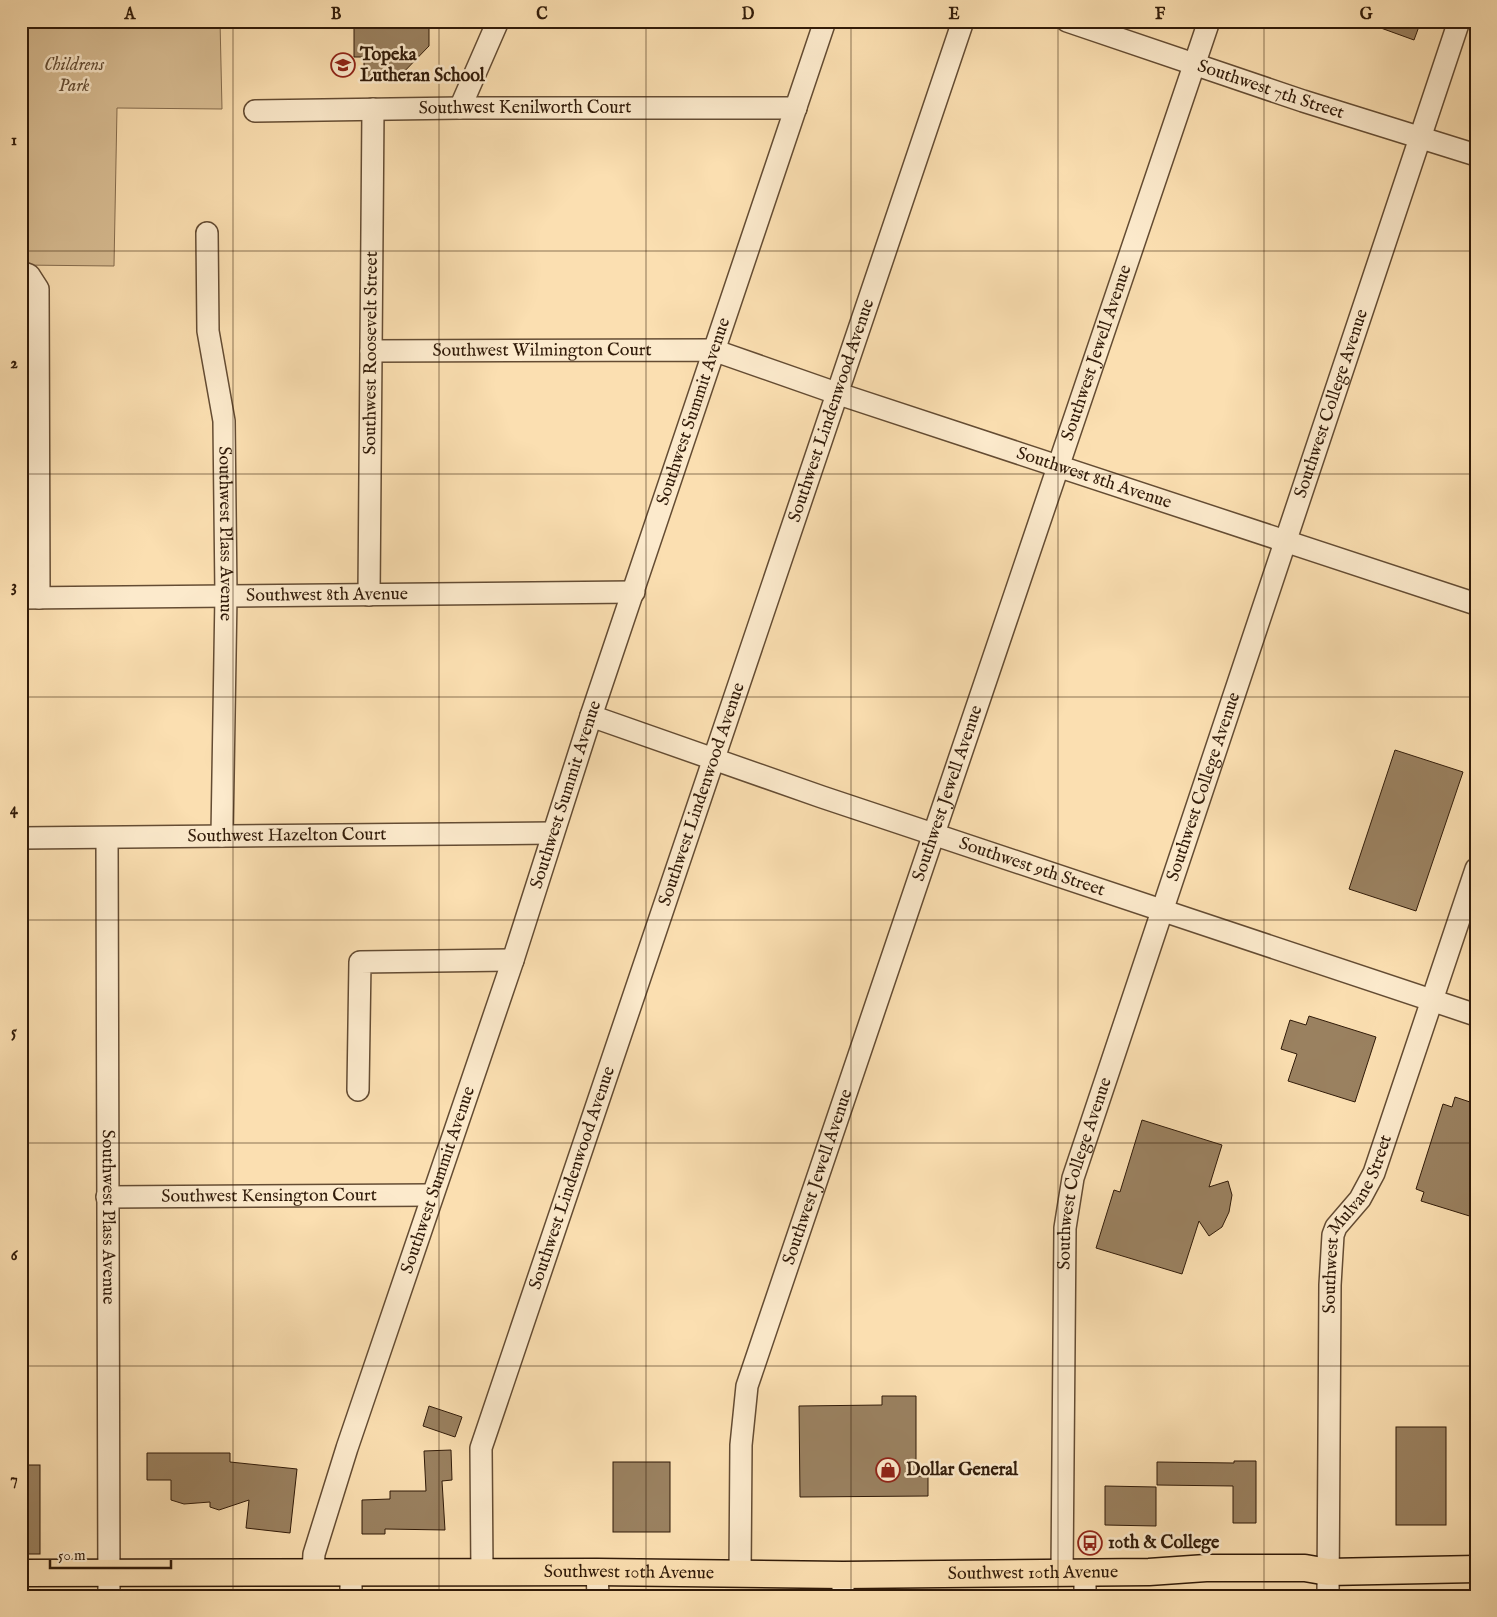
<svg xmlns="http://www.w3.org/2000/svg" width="1497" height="1617" viewBox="0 0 1497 1617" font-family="'IM FELL English',serif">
<rect width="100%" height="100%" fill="#fbdfb1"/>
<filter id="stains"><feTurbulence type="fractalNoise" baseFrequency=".004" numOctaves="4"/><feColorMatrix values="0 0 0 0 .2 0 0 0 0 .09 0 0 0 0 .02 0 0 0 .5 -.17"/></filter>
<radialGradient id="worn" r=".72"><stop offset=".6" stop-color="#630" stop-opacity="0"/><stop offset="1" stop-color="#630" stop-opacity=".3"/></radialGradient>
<path fill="#d9be94" stroke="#856c4e" d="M 21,21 L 220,21 L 222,109 L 117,108 L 114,266 L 21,265 Z"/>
<g fill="#9a8160" stroke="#311b09">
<path d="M 354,21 L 429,21 L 429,46 L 397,79 L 364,79 L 364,57 L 354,57 Z"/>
<path d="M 1367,21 L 1421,21 L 1414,40 L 1367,23 Z"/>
<path d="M 1395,750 L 1463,772 L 1416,911 L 1349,889 Z"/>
<path d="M 1309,1016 L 1376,1037 L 1355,1102 L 1288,1081 L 1297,1054 L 1281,1049 L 1290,1020 L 1306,1025 Z"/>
<path d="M 1455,1097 L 1476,1104 L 1476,1218 L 1421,1201 L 1424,1192 L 1416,1189 L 1443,1104 L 1452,1107 Z"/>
<path d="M 1142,1120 L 1222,1145 L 1209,1187 L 1228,1181 L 1232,1195 L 1229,1212 L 1222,1227 L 1209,1236 L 1199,1221 L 1182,1274 L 1096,1248 L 1114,1190 L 1120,1192 Z"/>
<path d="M 882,1396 L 916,1396 L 916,1476 L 928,1476 L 928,1496 L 800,1497 L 799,1406 L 882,1405 Z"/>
<path d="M 429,1406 L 462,1417 L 455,1437 L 423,1426 Z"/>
<rect x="1396" y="1427" width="50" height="98"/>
<path d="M 451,1450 L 452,1480 L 442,1481 L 445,1530 L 385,1529 L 385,1534 L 362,1534 L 362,1500 L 390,1499 L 390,1491 L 426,1491 L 424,1451 Z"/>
<path d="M 147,1453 L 230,1453 L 230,1462 L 297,1469 L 290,1533 L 246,1528 L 249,1500 L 219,1510 L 210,1507 L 210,1502 L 184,1504 L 171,1500 L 171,1480 L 147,1480 Z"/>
<path d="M 1234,1461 L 1256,1461 L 1256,1523 L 1233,1523 L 1233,1486 L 1157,1485 L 1157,1462 L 1234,1463 Z"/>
<rect x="613" y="1462" width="57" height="70"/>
<rect x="21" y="1465" width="19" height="89"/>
<path d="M 1105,1486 L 1156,1487 L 1156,1526 L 1105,1525 Z"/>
</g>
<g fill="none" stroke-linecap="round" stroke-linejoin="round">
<g stroke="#644c33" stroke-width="24">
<g id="minor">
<path id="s1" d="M 1067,21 L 1303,101 L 1476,155"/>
<path d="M 460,108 L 498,21"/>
<path id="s2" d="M 255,111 L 460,108 L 796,108"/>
<path id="s3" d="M 207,233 L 208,331 L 224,421 L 226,595 L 222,836"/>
<path d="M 21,272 L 29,275 L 38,289 L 39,598"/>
<path id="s4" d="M 371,351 L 713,350 L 836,393 L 1476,604"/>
<path id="s5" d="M 369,595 L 373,109"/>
<path id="s6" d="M 21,598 L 634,592"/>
<path id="s7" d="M 591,716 L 822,797 L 1476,1015"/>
<path id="s8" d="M 21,838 L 553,833"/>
<path id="s9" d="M 107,838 L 109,1596"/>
<path d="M 358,1090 L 360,962 L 513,960"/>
<path id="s10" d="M 107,1197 L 432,1195"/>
<path id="s11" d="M 313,1572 L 314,1554 L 347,1448 L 513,960 L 591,716 L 825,21"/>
<path d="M 351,1572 L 351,1596"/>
<path d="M 597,1572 L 598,1596"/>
<path id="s12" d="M 482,1573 L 481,1448 L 963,21"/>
<path id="s13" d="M 1062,1573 L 1065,1228 L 1073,1178 L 1459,21"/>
<path id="s14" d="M 740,1575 L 741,1445 L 747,1386 L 1209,21"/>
<path d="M 843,1575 L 843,1596"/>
<path d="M 1085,1596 L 1085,1572"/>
<path id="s15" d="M 1328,1596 L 1330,1285 L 1333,1235 L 1336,1227 L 1360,1199 L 1374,1173 L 1476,869"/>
</g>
</g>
<g stroke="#311b09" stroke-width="29">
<g id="major">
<path id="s16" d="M 21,1573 L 597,1572 L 843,1575 L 1149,1572 L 1206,1568 L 1305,1568 L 1328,1572 L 1476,1569"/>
</g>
</g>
<use href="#minor" stroke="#fceacc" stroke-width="21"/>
<use href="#major" stroke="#fbdfb1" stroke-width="26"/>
</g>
<path fill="none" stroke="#311b09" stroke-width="1" stroke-opacity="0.55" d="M 233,21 L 233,1596M 439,21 L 439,1596M 646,21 L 646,1596M 851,21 L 851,1596M 1058,21 L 1058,1596M 1264,21 L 1264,1596M 21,251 L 1476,251M 21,474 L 1476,474M 21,697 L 1476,697M 21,920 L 1476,920M 21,1143 L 1476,1143M 21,1366 L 1476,1366"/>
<defs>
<g id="school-ring" transform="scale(1.25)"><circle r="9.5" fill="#fceacc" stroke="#8f2418" stroke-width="1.5"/><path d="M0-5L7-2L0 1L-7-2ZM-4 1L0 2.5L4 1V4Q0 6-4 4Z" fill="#8f2418"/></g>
<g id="shop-ring" transform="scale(1.25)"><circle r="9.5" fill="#fceacc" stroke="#8f2418" stroke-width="1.5"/><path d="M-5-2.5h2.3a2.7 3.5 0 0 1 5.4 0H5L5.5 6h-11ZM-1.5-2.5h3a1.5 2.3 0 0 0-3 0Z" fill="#8f2418"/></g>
<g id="bus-ring" transform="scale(1.25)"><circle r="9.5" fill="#fceacc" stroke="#8f2418" stroke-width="1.5"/><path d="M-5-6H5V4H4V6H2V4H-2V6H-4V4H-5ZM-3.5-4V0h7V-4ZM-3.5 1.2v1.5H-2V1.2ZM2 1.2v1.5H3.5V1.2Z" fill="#8f2418"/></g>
</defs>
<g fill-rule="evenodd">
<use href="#school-ring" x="343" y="65"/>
<use href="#shop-ring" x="888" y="1470"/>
<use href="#bus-ring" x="1090" y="1543"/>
</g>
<g text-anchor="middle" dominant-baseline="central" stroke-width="5" stroke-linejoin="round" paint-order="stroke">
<g font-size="18" font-weight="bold" fill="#311b09" stroke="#fceacc" text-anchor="start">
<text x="360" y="55">Topeka<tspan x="360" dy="21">Lutheran School</tspan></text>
<text x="906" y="1470">Dollar General</text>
<text x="1108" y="1543">10th &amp; College</text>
</g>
<g font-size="18" font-style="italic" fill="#634c33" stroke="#fceacc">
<text x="74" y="65">Childrens<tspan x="74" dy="21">Park</tspan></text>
</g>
<g font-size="18" fill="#311b09" stroke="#fceacc">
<text stroke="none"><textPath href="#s1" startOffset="215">Southwest 7th Street</textPath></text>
<text stroke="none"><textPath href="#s2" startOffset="270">Southwest Kenilworth Court</textPath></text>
<text stroke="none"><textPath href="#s4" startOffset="171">Southwest Wilmington Court</textPath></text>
<text stroke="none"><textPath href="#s5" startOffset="242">Southwest Roosevelt Street</textPath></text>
<text stroke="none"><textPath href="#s14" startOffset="1280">Southwest Jewell Avenue</textPath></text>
<text stroke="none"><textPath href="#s13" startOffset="1212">Southwest College Avenue</textPath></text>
<text stroke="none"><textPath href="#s12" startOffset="1220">Southwest Lindenwood Avenue</textPath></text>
<text stroke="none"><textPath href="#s11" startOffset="1222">Southwest Summit Avenue</textPath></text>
<text stroke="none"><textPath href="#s4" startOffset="744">Southwest 8th Avenue</textPath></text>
<text stroke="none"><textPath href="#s3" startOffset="302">Southwest Plass Avenue</textPath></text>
<text stroke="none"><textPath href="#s6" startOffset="306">Southwest 8th Avenue</textPath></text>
<text stroke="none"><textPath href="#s13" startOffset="808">Southwest College Avenue</textPath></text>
<text stroke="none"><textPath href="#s12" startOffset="815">Southwest Lindenwood Avenue</textPath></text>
<text stroke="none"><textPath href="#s14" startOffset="815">Southwest Jewell Avenue</textPath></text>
<text stroke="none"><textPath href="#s11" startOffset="818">Southwest Summit Avenue</textPath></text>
<text stroke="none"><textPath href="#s8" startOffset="266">Southwest Hazelton Court</textPath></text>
<text stroke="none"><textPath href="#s7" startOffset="466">Southwest 9th Street</textPath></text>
<text stroke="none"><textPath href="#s13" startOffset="402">Southwest College Avenue</textPath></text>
<text stroke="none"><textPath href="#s12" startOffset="410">Southwest Lindenwood Avenue</textPath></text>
<text stroke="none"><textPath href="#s14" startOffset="410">Southwest Jewell Avenue</textPath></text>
<text stroke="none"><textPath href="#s11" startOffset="412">Southwest Summit Avenue</textPath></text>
<text stroke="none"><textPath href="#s10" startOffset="162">Southwest Kensington Court</textPath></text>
<text stroke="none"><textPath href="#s9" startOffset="379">Southwest Plass Avenue</textPath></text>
<text stroke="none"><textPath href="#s15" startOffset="379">Southwest Mulvane Street</textPath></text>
<text stroke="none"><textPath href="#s16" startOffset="608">Southwest 10th Avenue</textPath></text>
<text stroke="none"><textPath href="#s16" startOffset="1012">Southwest 10th Avenue</textPath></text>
</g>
</g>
<rect width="1497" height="1617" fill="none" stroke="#fbdfb1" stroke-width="55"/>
<path d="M50 1560v8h121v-8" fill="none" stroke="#311b09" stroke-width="2.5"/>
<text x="58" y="1560" font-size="15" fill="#311b09" stroke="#fceacc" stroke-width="4" paint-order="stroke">50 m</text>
<rect x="28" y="28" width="1442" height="1562" fill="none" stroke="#311b09" stroke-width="2"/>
<g font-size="16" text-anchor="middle" font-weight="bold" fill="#311b09">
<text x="130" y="19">A</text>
<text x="336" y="19">B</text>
<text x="542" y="19">C</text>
<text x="748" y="19">D</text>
<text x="954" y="19">E</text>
<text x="1160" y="19">F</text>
<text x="1366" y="19">G</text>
<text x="14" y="145">1</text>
<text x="14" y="368">2</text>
<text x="14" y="591">3</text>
<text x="14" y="814">4</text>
<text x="14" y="1037">5</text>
<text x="14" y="1260">6</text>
<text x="14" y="1484">7</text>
</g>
<rect width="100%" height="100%" filter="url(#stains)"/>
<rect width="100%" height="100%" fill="url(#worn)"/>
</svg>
